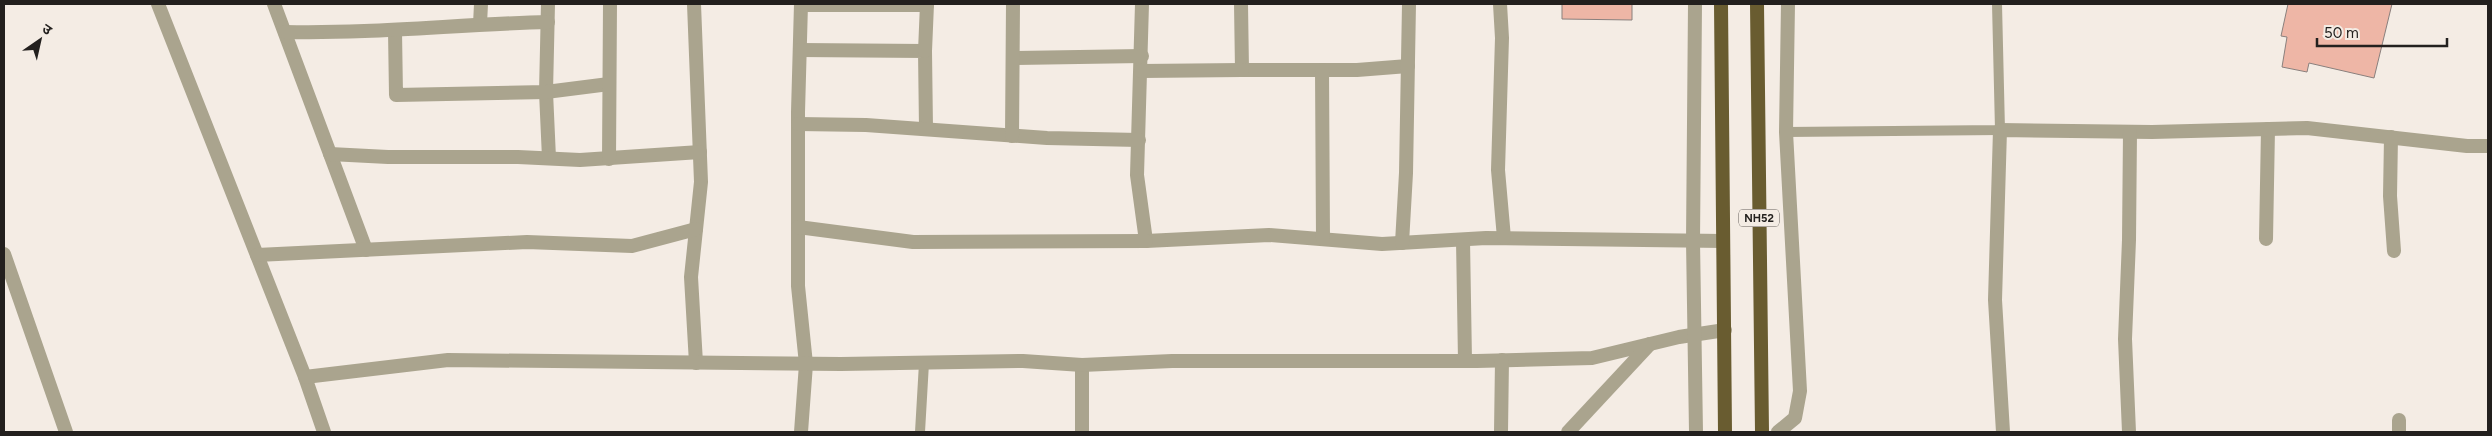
<svg xmlns="http://www.w3.org/2000/svg" width="2492" height="436" viewBox="0 0 2492 436" font-family="Figtree,'Noto Sans Devanagari',sans-serif">
<rect width="100%" height="100%" fill="#f4ece4"/>
<g fill="#eeb6a6" stroke="#8a807d">
<path d="M 1562,4 L 1632,4 L 1632,20 L 1562,19 Z"/>
<path d="M 2288,4 L 2392,4 L 2374,78 L 2309,63 L 2307,72 L 2282,67 L 2287,37 L 2281,36 Z"/>
</g>
<g fill="none" stroke-linecap="round" stroke-linejoin="round">
<g stroke="#aaa48e" stroke-width="10">
<path d="M 1786,132 L 2000,130 L 1997,4"/>
<path d="M 920,432 L 924,363"/>
</g>
<g stroke="#aaa48e" stroke-width="14">
<path d="M 158,4 L 305,377 L 324,432"/>
<path d="M 274,4 L 366,250"/>
<path d="M 548,4 L 546,92 L 549,158"/>
<path d="M 694,4 L 701,182 L 691,277 L 696,363"/>
<path d="M 801,4 L 798,112 L 798,286 L 806,364 L 801,432"/>
<path d="M 1142,4 L 1137,175 L 1146,241 L 1269,235 L 1382,244 L 1486,238 L 1723,241"/>
<path d="M 1241,4 L 1242,70 L 1357,70 L 1408,66"/>
<path d="M 1500,4 L 1502,38 L 1498,170 L 1504,238"/>
<path d="M 801,5 L 927,5"/>
<path d="M 480,24 L 481,4"/>
<path d="M 395,31 L 396,95 L 546,92 L 609,84"/>
<path d="M 285,32 C 374,34 460,24 548,22"/>
<path d="M 800,50 L 925,51 L 926,129"/>
<path d="M 925,51 L 927,4"/>
<path d="M 1013,58 L 1142,56"/>
<path d="M 1322,70 L 1323,239"/>
<path d="M 1141,71 L 1242,70"/>
<path d="M 798,124 L 866,125 L 1047,138 L 1139,140"/>
<path d="M 1012,136 L 1013,4"/>
<path d="M 2391,137 L 2390,196 L 2394,251"/>
<path d="M 330,154 L 388,157 L 518,157 L 580,160 L 700,152"/>
<path d="M 609,159 L 610,4"/>
<path d="M 798,227 L 913,242 L 1146,241"/>
<path d="M 2266,239 L 2268,129"/>
<path d="M 1463,240 L 1465,361"/>
<path d="M 1402,243 L 1406,173 L 1409,4"/>
<path d="M 4,254 L 66,432"/>
<path d="M 257,255 L 527,242 L 632,246 L 696,229"/>
<path d="M 1082,365 L 1082,432"/>
<path d="M 305,377 L 448,360 L 841,364 L 1023,361 L 1082,365 L 1172,361 L 1477,361 L 1592,358 L 1679,337 L 1725,330"/>
<path d="M 2399,420 L 2399,432"/>
<path d="M 1501,432 L 1502,360"/>
<path d="M 1568,432 L 1650,344"/>
<path d="M 1778,432 L 1795,418 L 1800,391 L 1786,132 L 1788,4"/>
<path d="M 2003,432 L 1995,300 L 2000,130 L 2152,132 L 2307,128 L 2467,146 L 2488,146"/>
<path d="M 2129,432 L 2125,339 L 2129,240 L 2130,132"/>
</g>
<path stroke="#aaa48e" stroke-width="14" d="M 1695,4 L 1693,241 L 1696,432"/>
<g stroke="#695c30" stroke-width="14">
<path d="M 1721,4 L 1725,432"/>
<path d="M 1757,4 L 1762,432"/>
</g>
</g>
<g text-anchor="middle" dominant-baseline="central" stroke-width="5" stroke-linejoin="round" paint-order="stroke">
<rect fill="#f4ece4" stroke="#625d59" stroke-width="1" x="1739" y="209.5" width="40" height="17" rx="4"/>
<g font-size="11" font-weight="bold" fill="#23201e">
<text x="1759" y="218">NH52</text>
</g>
</g>
<rect width="2492" height="436" fill="none" stroke="#23201e" stroke-width="10"/>
<g transform="translate(40 40) rotate(34)" stroke="#f4ece4" stroke-width="4" paint-order="stroke">
<path d="M0-4L9 19L0 12L-9 19Z" fill="#23201e"/>
<text y="-8" font-size="14" font-weight="bold" text-anchor="middle" fill="#23201e">उ</text>
</g>
<path d="M2317 38v8h130v-8" fill="none" stroke="#23201e" stroke-width="2.5"/>
<text x="2324" y="38" font-size="15" fill="#23201e" stroke="#f4ece4" stroke-width="4" paint-order="stroke">50 m</text>
</svg>
